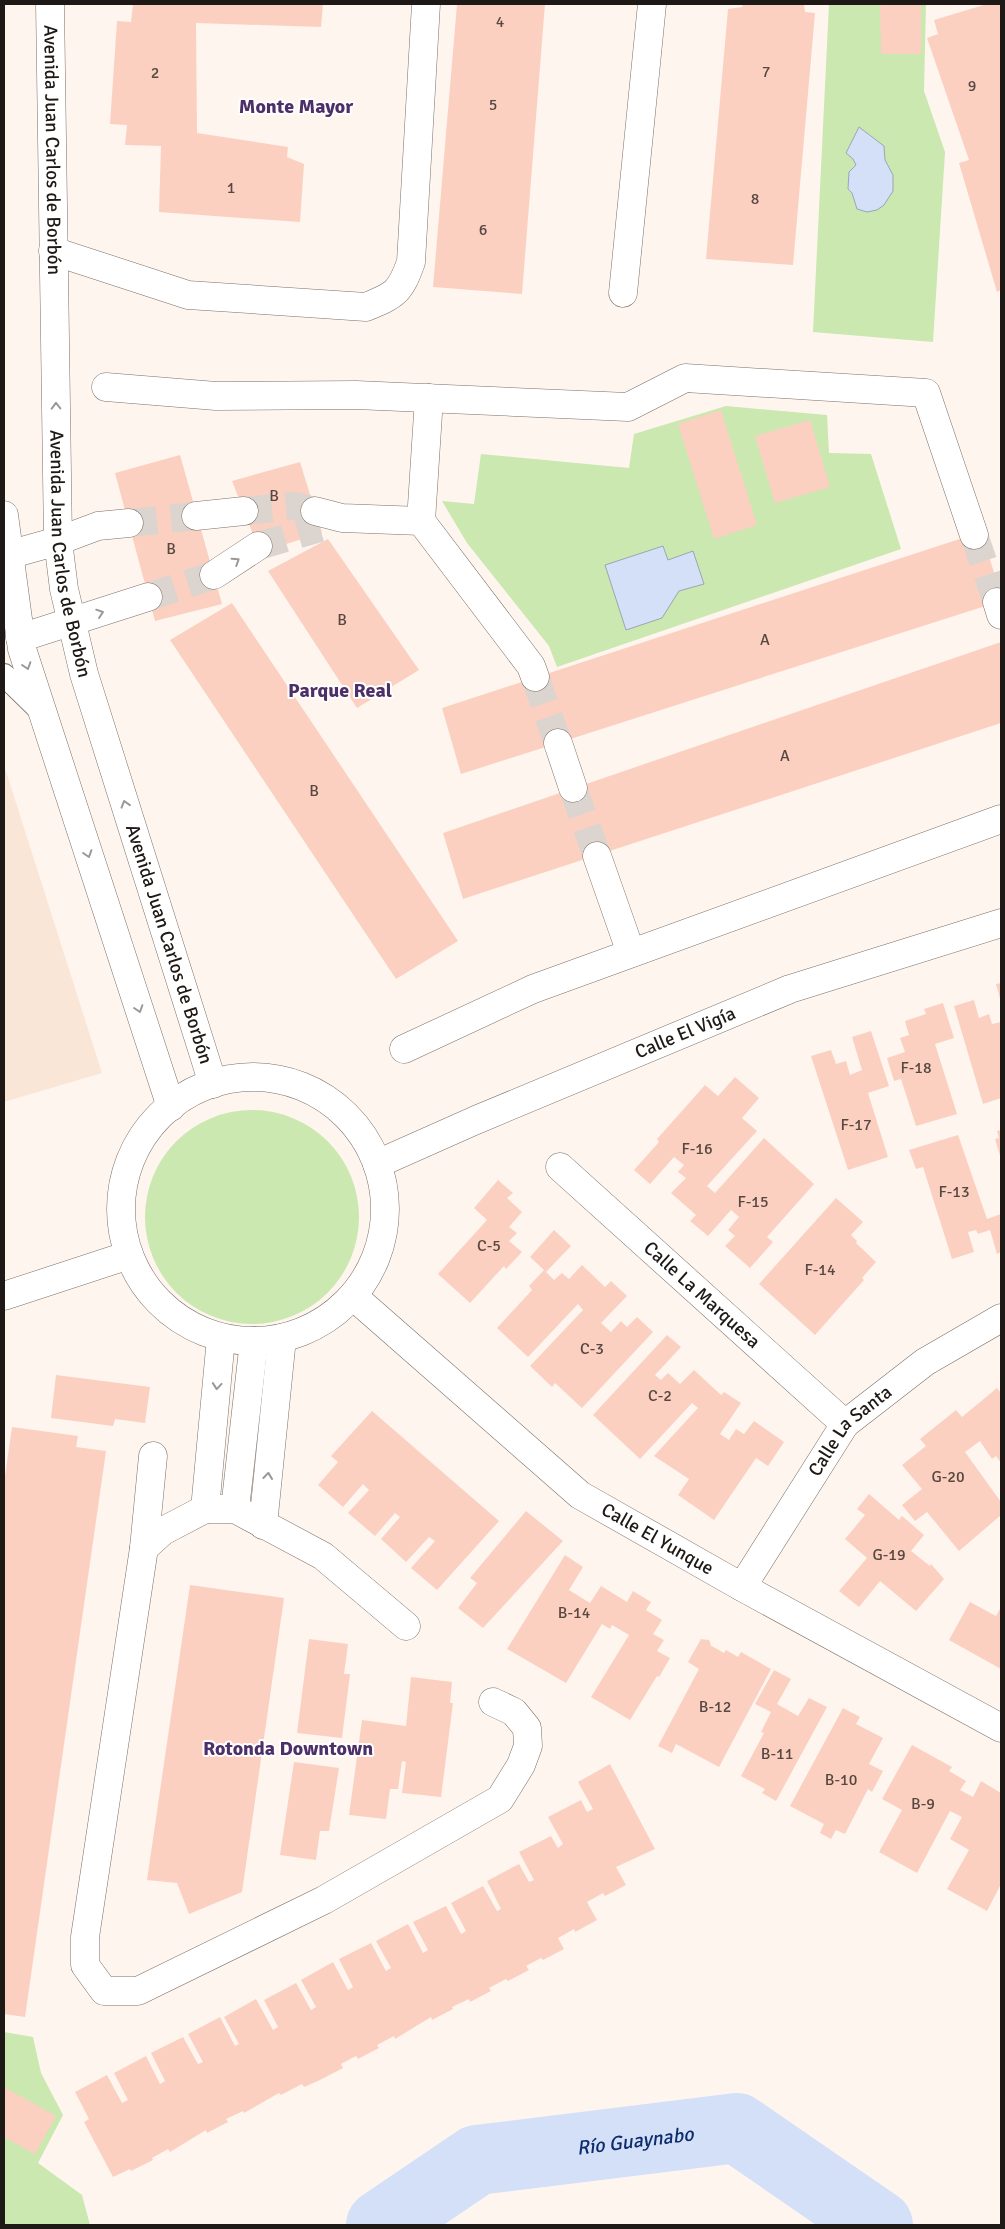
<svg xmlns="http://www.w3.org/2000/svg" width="1005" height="2229" viewBox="0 0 1005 2229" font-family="Signika,sans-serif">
<rect width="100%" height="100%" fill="#fef5ef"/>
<path fill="#fae6d7" d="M 4,765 L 102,1073 L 4,1102 Z"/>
<g fill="#cae8af">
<path d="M 829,4 L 926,4 L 924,91 L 945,152 L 933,342 L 813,332 Z"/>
<path d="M 726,406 L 827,415 L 829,453 L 871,454 L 901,549 L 557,667 L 549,646 L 467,543 L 442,501 L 474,504 L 481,454 L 629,468 L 634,434 Z"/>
<circle cx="252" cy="1217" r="107"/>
<path d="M 4,2032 L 33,2037 L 41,2073 L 63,2115 L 38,2163 L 82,2195 L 90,2225 L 4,2225 Z"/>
</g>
<g fill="#d3e0f8" stroke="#9da4b4">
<path d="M 859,127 L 884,146 L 885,160 L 893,175 L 893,191 L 884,205 L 877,210 L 867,212 L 857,209 L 852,193 L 848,189 L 849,172 L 856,165 L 853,159 L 846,153 Z"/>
<path d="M 663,546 L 668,560 L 693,551 L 704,584 L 679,591 L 662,618 L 626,630 L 605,565 Z"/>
</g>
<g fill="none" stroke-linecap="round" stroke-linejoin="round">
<path stroke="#d3e0f8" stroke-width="70" id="s1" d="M 381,2225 L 477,2160 L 737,2128 L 878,2225"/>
</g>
<g fill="#fcd0c0">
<path d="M 133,4 L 323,4 L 321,27 L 196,23 L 197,133 L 288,147 L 287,157 L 304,164 L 300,222 L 159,212 L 161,146 L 125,145 L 127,125 L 110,124 L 117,21 L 131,22 Z"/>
<path d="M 457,4 L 545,4 L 522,294 L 433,287 Z"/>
<path d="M 743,4 L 804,4 L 805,12 L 815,13 L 793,265 L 706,259 L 728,9 L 742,7 Z"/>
<path d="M 921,4 L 921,54 L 881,54 L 880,5 Z"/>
<path d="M 987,4 L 1001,4 L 1001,290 L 997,292 L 959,163 L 969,160 L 927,38 L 938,34 L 934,20 Z"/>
<path d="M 721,410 L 757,525 L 714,539 L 678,424 Z"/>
<path d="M 810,420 L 830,487 L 775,503 L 755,436 Z"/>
<path d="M 180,455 L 222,604 L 155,621 L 115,473 Z"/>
<path d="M 300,462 L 322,533 L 260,552 L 232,481 Z"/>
<path d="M 981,532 L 1001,594 L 1001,601 L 461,774 L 442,708 Z"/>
<path d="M 328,539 L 419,670 L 357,708 L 268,571 Z"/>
<path d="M 232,603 L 458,941 L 396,979 L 170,640 Z"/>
<path d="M 1001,642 L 1001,723 L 463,899 L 443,833 Z"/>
<path d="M 1001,983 L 1001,1002 L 996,984 Z"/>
<path d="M 974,1000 L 979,1018 L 989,1014 L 992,1024 L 1001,1022 L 1001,1098 L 983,1104 L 954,1006 Z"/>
<path d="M 943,1003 L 954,1038 L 935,1044 L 957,1114 L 916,1126 L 901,1079 L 894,1081 L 887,1058 L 905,1052 L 900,1038 L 909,1035 L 905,1021 L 926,1014 L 924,1009 Z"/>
<path d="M 871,1031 L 889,1086 L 868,1093 L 888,1157 L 848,1170 L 811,1056 L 831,1050 L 836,1064 L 846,1061 L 850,1075 L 862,1070 L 852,1037 Z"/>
<path d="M 735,1077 L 759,1098 L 742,1118 L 757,1131 L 707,1186 L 715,1193 L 764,1138 L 814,1184 L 767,1237 L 773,1242 L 750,1268 L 725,1246 L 735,1236 L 728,1230 L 739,1217 L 731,1210 L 708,1236 L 690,1221 L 696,1215 L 671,1193 L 686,1178 L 678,1172 L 684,1165 L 674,1157 L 650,1184 L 634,1170 L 659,1142 L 657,1139 L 705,1085 L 718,1096 Z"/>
<path d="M 1001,1130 L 1001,1159 L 995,1139 L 999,1138 L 997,1131 Z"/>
<path d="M 958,1135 L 987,1219 L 1001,1214 L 1001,1252 L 997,1254 L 990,1230 L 978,1234 L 976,1230 L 968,1232 L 974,1252 L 952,1259 L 923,1167 L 916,1169 L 909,1150 Z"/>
<path d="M 498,1180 L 513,1193 L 507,1198 L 522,1212 L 509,1227 L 517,1233 L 509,1241 L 522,1252 L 506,1269 L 504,1266 L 470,1303 L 438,1274 L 487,1220 L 474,1208 Z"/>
<path d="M 836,1198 L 863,1222 L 851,1235 L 857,1241 L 856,1243 L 876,1262 L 862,1278 L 864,1280 L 815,1335 L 759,1284 Z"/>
<path d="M 554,1230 L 571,1246 L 546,1272 L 554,1280 L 562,1273 L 569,1279 L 582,1265 L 605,1287 L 611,1281 L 627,1296 L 601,1323 L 611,1332 L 621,1321 L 627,1327 L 637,1317 L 653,1332 L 582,1408 L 555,1383 L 552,1387 L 530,1366 L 583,1310 L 578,1304 L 528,1357 L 497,1328 L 532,1290 L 529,1286 L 544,1270 L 530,1257 Z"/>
<path d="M 667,1335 L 681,1347 L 655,1375 L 661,1380 L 668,1373 L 680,1384 L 694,1370 L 721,1395 L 724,1392 L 741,1403 L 720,1434 L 729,1440 L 736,1429 L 744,1434 L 754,1421 L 784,1442 L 768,1466 L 756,1458 L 714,1520 L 678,1495 L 689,1479 L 654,1456 L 698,1408 L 692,1403 L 640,1459 L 593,1415 Z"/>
<path d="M 56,1375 L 150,1387 L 145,1423 L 115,1419 L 113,1426 L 51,1418 Z"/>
<path d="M 997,1388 L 1001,1393 L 1001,1463 L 996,1456 L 992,1459 L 980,1441 L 965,1452 L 1001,1502 L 1001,1515 L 959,1551 L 927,1512 L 915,1521 L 902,1505 L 922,1489 L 902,1465 L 926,1446 L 920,1439 L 956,1410 L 962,1417 Z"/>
<path d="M 372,1411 L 499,1521 L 437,1590 L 411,1568 L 435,1541 L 429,1537 L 406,1562 L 381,1539 L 400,1517 L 395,1513 L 375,1536 L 348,1513 L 369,1490 L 363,1484 L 343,1507 L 318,1485 L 338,1462 L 331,1456 Z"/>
<path d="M 12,1427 L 78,1436 L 76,1447 L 106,1451 L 25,2017 L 4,2014 L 4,1483 Z"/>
<path d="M 869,1494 L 899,1520 L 902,1516 L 924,1535 L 911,1551 L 930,1566 L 931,1564 L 944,1579 L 916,1611 L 880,1581 L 859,1607 L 839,1591 L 867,1558 L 845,1539 L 865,1515 L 857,1509 Z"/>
<path d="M 526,1511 L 563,1541 L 483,1628 L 458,1608 L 477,1583 L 470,1578 Z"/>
<path d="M 565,1555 L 583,1567 L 569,1590 L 590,1603 L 601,1586 L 627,1602 L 633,1591 L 651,1602 L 646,1610 L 662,1620 L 653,1634 L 664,1640 L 657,1651 L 670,1658 L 659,1677 L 657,1676 L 630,1720 L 591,1697 L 629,1635 L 612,1625 L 610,1629 L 602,1624 L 566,1683 L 507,1649 Z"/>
<path d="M 190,1585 L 284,1598 L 242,1892 L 189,1914 L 177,1883 L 147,1880 Z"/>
<path d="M 970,1602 L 996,1616 L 1001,1607 L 1001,1669 L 949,1640 Z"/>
<path d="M 309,1639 L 348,1644 L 344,1674 L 350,1674 L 342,1738 L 297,1733 Z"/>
<path d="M 701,1639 L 709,1640 L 711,1644 L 710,1645 L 724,1653 L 726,1650 L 738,1657 L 741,1652 L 771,1669 L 719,1767 L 676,1744 L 672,1753 L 658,1746 L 699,1669 L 688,1662 Z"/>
<path d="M 774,1670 L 791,1679 L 777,1704 L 798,1716 L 809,1698 L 827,1707 L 776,1801 L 762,1793 L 765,1789 L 741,1776 L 764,1733 L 761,1732 L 771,1712 L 755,1704 Z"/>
<path d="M 411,1677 L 452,1682 L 450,1703 L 453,1703 L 441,1797 L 402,1793 L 406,1762 L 402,1761 L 398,1789 L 390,1789 L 386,1819 L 349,1815 L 362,1720 L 406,1726 Z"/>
<path d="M 843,1708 L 860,1717 L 856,1724 L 883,1738 L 869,1764 L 883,1771 L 872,1792 L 868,1789 L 845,1834 L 836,1830 L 831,1839 L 820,1833 L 824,1824 L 790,1806 Z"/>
<path d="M 912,1745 L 952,1767 L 949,1771 L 966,1781 L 960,1790 L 973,1797 L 981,1781 L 1001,1793 L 1001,1884 L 987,1911 L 947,1889 L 969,1850 L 950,1839 L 962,1817 L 950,1811 L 917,1873 L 879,1852 L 902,1810 L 882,1799 Z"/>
<path d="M 294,1762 L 339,1768 L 329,1831 L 320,1831 L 316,1860 L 280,1855 Z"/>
<path d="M 610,1764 L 655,1849 L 616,1867 L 626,1885 L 605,1896 L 603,1893 L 587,1902 L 597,1920 L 575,1932 L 574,1929 L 558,1938 L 564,1949 L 543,1960 L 541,1958 L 526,1966 L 529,1970 L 508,1981 L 506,1979 L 489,1988 L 491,1991 L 470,2002 L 469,1999 L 452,2007 L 453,2009 L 432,2020 L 431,2017 L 395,2039 L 394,2036 L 377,2045 L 379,2048 L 358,2059 L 356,2056 L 341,2064 L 343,2068 L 320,2080 L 304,2087 L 302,2084 L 281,2095 L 279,2093 L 244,2113 L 243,2111 L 226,2119 L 228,2122 L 207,2133 L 206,2130 L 170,2152 L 168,2149 L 152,2158 L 153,2160 L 131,2171 L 130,2169 L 113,2177 L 84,2122 L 89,2119 L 75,2092 L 107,2075 L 122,2103 L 128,2100 L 114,2073 L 146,2056 L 160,2084 L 165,2081 L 151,2053 L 183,2037 L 198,2064 L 203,2062 L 188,2034 L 220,2017 L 235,2046 L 239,2044 L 224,2017 L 256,1999 L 273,2030 L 278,2027 L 264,2000 L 296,1983 L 311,2010 L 316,2007 L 301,1980 L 333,1962 L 348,1990 L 353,1987 L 339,1959 L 371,1943 L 386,1971 L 391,1968 L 376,1941 L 408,1924 L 423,1953 L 428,1950 L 413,1922 L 446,1906 L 461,1934 L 466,1931 L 451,1903 L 483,1886 L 497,1911 L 501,1909 L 487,1881 L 519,1864 L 529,1882 L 534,1880 L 519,1852 L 551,1836 L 558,1848 L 563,1844 L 548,1817 L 581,1800 L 587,1812 L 593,1809 L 578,1782 Z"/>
<path d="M 4,2087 L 56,2116 L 35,2154 L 4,2137 Z"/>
</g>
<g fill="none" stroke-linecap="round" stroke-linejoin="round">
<g stroke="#dcd4ce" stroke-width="28" stroke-dasharray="28 14" stroke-linecap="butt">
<path d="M 244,511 L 295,506 L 315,511"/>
<path d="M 129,523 L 196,516"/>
<path d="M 974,535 L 997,602"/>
<path d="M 258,546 L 320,528"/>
<path d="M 148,597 L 214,575"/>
<path d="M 535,677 L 558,743"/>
<path d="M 573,788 L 597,856"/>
</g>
<g stroke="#7c7067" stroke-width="24">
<path id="service" d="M 4,675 L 42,712"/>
</g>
<g stroke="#7c7067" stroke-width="29">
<g id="minor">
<path id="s2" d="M 50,4 L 58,541 L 64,589 L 84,674 L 213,1084"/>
<path d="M 53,251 L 188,295 L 366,307 C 395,295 400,293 411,262 L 426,4"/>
<path d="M 623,293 L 652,4"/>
<path d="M 106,387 L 216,396 L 356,395 L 628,407 L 685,378 L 926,393 L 974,535"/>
<path d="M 315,511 L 342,518 L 421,521 L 531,666 L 535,677"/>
<path d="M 4,515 L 22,649 L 171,1107"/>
<path d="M 196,516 L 244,511"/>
<path d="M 421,521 L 429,398"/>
<path d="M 8,555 L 58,541 L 98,526 L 129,523"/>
<path d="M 214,575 L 258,546"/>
<path d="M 997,602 L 1001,615"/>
<path d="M 20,638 L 148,597"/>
<path d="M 558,743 L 573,788"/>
<path d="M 597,856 L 631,953"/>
<path d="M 404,1049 L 533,989 L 1001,819"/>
<circle cx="253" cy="1209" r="132"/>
<path id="s3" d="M 377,1164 L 476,1120 L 790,989 L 1001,923"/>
<path id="s4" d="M 560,1167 L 845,1424"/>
<path d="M 4,1296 L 129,1255"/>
<path id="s5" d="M 353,1296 L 580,1495 L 742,1587 L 1001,1728"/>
<path d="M 205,1509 L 221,1338"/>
<path d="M 235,1509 L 254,1341"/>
<path d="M 263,1525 L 282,1338"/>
<path d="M 144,1548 L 153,1456"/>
<path id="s6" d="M 742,1587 L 845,1424 L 925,1362 L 1001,1318"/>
<path d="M 406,1626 L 323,1556 L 235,1509 L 205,1509 L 163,1531 L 144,1548 L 85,1937 L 85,1965 L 104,1991 L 138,1991 L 324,1900 L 500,1799 L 521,1765 L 528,1746 L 527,1728 L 514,1712 L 493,1702"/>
</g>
</g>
<use href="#service" stroke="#fff" stroke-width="22"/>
<use href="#minor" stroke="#fff" stroke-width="28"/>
</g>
<defs><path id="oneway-chevron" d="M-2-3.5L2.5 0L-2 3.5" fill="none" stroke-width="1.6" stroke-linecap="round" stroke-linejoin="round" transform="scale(1.25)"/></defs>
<g stroke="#9a9896">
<use href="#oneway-chevron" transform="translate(56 406) rotate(-91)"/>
<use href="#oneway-chevron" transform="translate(236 561) rotate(-33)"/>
<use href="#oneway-chevron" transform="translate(100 613) rotate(-19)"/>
<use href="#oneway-chevron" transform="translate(27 666) rotate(72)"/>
<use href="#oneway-chevron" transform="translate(125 804) rotate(-107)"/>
<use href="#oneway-chevron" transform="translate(88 854) rotate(72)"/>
<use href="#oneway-chevron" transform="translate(139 1009) rotate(72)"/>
<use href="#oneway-chevron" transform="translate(217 1386) rotate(95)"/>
<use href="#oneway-chevron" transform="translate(268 1476) rotate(-84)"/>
</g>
<g text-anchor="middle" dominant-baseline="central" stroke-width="4" stroke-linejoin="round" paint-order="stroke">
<g font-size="16" fill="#564740">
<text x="500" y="22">4</text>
<text x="766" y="72">7</text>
<text x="155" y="73">2</text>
<text x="972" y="86">9</text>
<text x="493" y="105">5</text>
<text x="231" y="188">1</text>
<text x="755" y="199">8</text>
<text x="483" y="230">6</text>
<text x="274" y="496">B</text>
<text x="171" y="549">B</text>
<text x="342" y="620">B</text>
<text x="765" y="640">A</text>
<text x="785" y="756">A</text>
<text x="314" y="791">B</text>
<text x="916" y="1068">F-18</text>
<text x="856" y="1125">F-17</text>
<text x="697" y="1149">F-16</text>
<text x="954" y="1192">F-13</text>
<text x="753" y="1202">F-15</text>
<text x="489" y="1246">C-5</text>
<text x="820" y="1270">F-14</text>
<text x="592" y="1349">C-3</text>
<text x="660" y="1396">C-2</text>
<text x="948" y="1477">G-20</text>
<text x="889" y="1555">G-19</text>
<text x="574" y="1613">B-14</text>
<text x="715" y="1707">B-12</text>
<text x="777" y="1754">B-11</text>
<text x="841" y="1780">B-10</text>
<text x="923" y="1804">B-9</text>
</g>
<g font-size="19" fill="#1e1916" stroke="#fff">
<text stroke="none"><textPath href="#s2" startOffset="146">Avenida Juan Carlos de Borbón</textPath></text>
<text stroke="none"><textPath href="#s2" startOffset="551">Avenida Juan Carlos de Borbón</textPath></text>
<text stroke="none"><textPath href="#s2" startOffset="956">Avenida Juan Carlos de Borbón</textPath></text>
<text stroke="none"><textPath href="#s3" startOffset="335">Calle El Vigía</textPath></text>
<text stroke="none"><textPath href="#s4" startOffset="191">Calle La Marquesa</textPath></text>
<text stroke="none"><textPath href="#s6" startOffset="191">Calle La Santa</textPath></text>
<text stroke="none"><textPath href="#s5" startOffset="391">Calle El Yunque</textPath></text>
</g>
<g font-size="20" font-weight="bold" fill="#4e3069" stroke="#fff">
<text x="296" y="106">Monte Mayor</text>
<text x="340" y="690">Parque Real</text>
<text x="288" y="1748">Rotonda Downtown</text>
</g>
<g font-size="20" font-style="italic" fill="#0c2c6e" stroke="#fff">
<text stroke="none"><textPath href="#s1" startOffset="275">Río Guaynabo</textPath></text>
</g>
</g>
<rect width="1005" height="2229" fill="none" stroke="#1e1916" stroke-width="10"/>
</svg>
